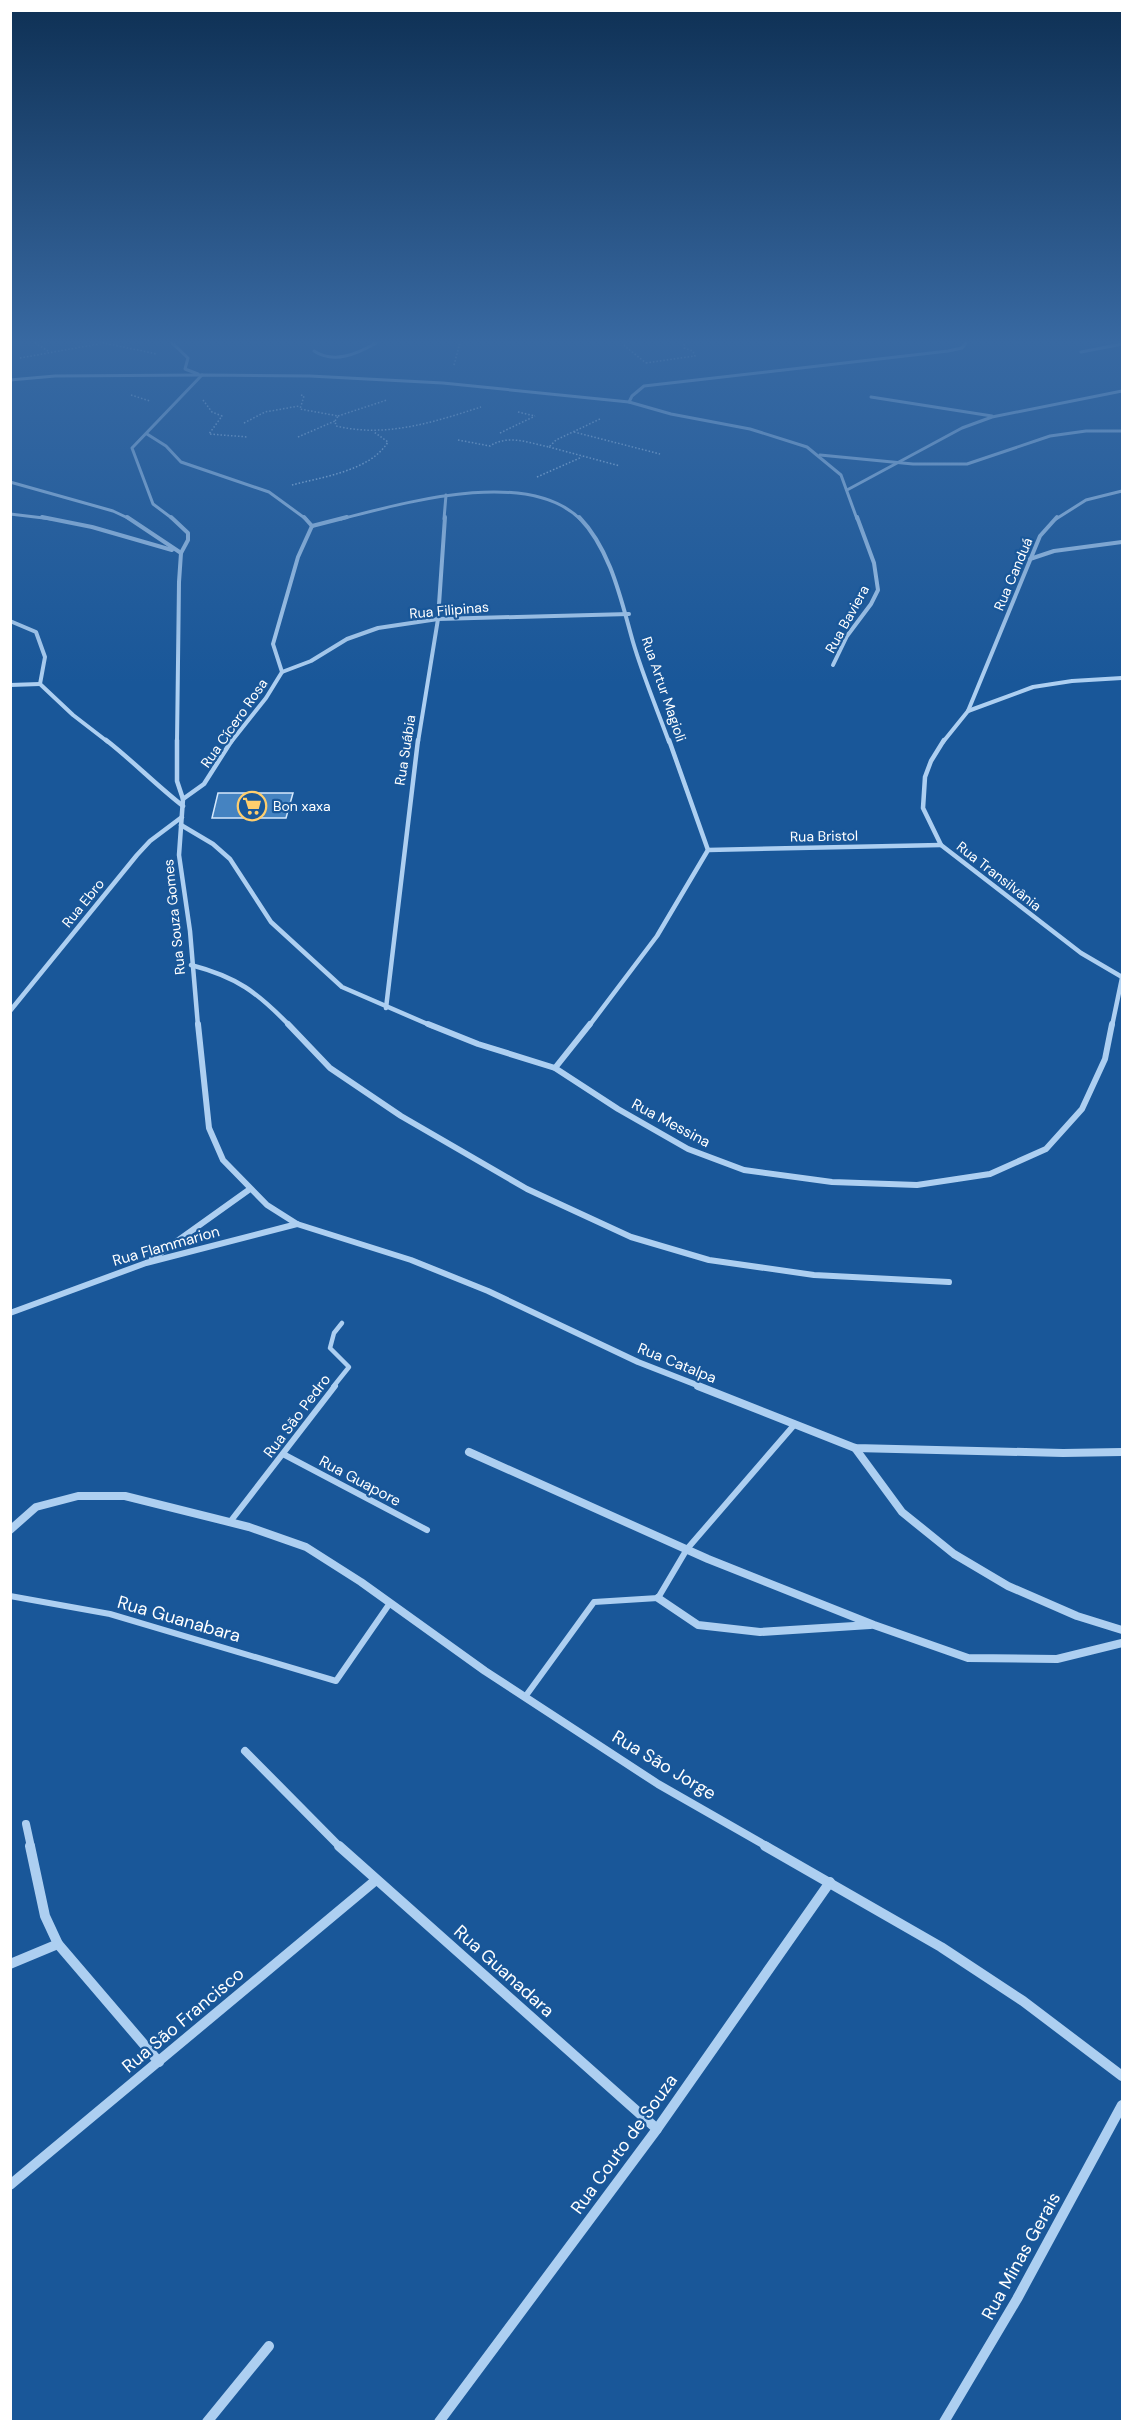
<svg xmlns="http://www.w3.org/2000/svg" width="1133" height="2432" viewBox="0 0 1133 2432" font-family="'DM Sans',sans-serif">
<rect width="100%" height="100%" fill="#195799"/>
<path fill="#4583c1" stroke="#d5e8fc" stroke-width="1.5" d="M 218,793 L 293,793 L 286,818 L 212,818 Z"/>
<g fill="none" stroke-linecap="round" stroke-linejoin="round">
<g stroke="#adcff1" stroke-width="1.5" stroke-dasharray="1.5 2" stroke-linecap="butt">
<path d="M 35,343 L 48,351"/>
<path d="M 621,343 L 646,363"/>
<path d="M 20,358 L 104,343 L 157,354"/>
<path d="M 646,363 L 695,356 L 693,351 L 684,348 L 684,343"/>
<path d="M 454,365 L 460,343"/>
<path d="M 131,395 L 150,401"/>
<path d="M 301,395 L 304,396 L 300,409 L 338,416 L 335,421 L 336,426 C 386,438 434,422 481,407"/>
<path d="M 203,400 L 212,412 L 222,416 L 209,434 L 248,437"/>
<path d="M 518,412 L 535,416"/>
<path d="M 338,416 L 387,400"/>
<path d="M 244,423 L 265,412 L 299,406"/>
<path d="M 574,432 L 660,454"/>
<path d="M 500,433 L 535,416"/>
<path d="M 298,437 L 335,421"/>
<path d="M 458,440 L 490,446 C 508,434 529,443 549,447 L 556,440 L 600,419"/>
<path d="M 549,447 L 620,466"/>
<path d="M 537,477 L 582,457"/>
<path d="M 292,485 C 322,477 370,471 388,442 L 374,432"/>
</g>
<path stroke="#adcff1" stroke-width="4.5" d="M 333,1387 L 349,1367 L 330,1348 L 334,1333 L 342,1323"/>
<g stroke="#adcff1" stroke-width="6">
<path d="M 283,1454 L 427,1530"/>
<path d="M 230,1522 L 335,1386"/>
<path d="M 10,1596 L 110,1614 L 336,1681 L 390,1603"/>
<path d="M 525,1697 L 594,1602 L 658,1598 L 687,1549 L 795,1424"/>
</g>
<g stroke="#adcff1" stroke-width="3">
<path d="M 172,343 L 188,358 L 185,369 L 198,374"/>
<path d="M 314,351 C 334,364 357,354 376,343"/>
<path d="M 1081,352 L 1122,344"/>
<path d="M 10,380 L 55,376 L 202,375"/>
<path d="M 871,397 L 992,416"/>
<path d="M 629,402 L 632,396 L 644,386 L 948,351 L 962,348 L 966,343"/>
<path d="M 147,434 L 166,446 L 181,462 L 269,492 L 306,519"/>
<path d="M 820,455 L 913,464 L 967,464 L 1050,436 L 1086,431 L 1122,431"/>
<path d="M 10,482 L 113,511 L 130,519"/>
<path d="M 847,490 L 962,428 L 992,417 L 1122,391"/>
<path d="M 10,514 L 52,519"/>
<path d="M 173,519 L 153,504 L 132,448 L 202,375 L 310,376 L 443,383 L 629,402 L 671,414 L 750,429 L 807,447 L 841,475 L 857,519"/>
<path d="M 341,519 C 404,503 527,467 580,519"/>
<path d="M 444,519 L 446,495"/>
<path d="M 1056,519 L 1086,500 L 1122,491"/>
</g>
<g stroke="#adcff1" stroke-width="4">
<path d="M 42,517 L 92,527 L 172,550"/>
<path d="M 127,517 L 181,553"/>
<path d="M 171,517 L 188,533 L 188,540 L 181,553 L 179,582 L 177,742"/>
<path d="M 304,517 L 312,526"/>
<path d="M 579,517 C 611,550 621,600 633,642 C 643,676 657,709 669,742"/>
<path d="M 312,526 L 347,517"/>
<path d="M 1030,559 L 1054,551 L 1122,542"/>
<path d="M 10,621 L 36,632 L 45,657 L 40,684"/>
<path d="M 833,665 L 847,636 L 871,604 L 878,590 L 874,563 L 857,517"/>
<path d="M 282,672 L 311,661 L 347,639 L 378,628 L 438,619 L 629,614"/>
<path d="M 40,684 L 73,715 L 108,742"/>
<path d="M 10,685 L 40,684"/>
<path d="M 968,711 L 1040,536 L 1057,517"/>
<path d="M 231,742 L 266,698 L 282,672 L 273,644 L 298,557 L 312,526"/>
<path d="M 418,742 L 438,619 L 445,517"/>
<path d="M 943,742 L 968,711 L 1033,687 L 1072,681 L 1122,678"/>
</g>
<g stroke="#adcff1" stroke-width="4.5">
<path d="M 106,740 C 133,761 156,785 183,806"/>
<path d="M 177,740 L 177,781 L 183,799 L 179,855 L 190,931 L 198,1026"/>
<path d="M 944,740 L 931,761 L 925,777 L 923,808 L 941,845 L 1081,953 L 1122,977"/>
<path d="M 183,799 L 204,784 L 232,740"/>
<path d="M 181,825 L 213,844 L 230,859 L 271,922 L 342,987 L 432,1026"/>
<path d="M 708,850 L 941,845"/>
<path d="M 191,965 C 237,977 257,992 290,1026"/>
<path d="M 386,1008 L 418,740"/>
<path d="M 10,1011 L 137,855 L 150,841 L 182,817"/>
<path d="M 589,1026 L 657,936 L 708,850 L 669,740"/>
<path d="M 1112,1026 L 1122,978"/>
</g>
<g stroke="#adcff1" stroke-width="6">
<path d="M 198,1024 L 209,1128 L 223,1160 L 267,1205 L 297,1224 L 411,1260 L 488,1291 L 638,1362 L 702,1387"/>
<path d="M 288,1024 L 330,1068 L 401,1116 L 527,1189 L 631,1237 L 709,1260 L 814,1275 L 949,1282"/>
<path d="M 428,1024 L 478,1044 L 555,1068 L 618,1109 L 688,1149 L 744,1170 L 832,1182 L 917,1185 L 990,1174 L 1046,1149 L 1082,1109 L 1105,1059 L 1112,1024"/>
<path d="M 555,1068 L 590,1024"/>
<path d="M 152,1259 L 250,1189"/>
<path d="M 10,1313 L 146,1263 L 297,1224"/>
</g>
<g stroke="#adcff1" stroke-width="8">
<path d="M 698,1386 L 855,1448 L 1063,1453 L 1122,1452"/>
<path d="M 855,1448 L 902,1512 L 954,1554 L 1008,1586 L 1077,1616 L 1122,1630"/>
<path d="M 469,1452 L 708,1559 L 874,1625 L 968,1658 L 1057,1659 L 1122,1643"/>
<path d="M 10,1530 L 36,1507 L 78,1496 L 125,1496 L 249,1527 L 306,1547 L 361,1582 L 485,1671 L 658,1784 L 768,1847"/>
<path d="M 658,1598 L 698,1625 L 760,1632 L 870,1625"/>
<path d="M 245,1751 L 340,1847"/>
<path d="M 26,1824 L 31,1847"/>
</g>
<g stroke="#adcff1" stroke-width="10">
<path d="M 30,1846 L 45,1916 L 58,1944 L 159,2062"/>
<path d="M 339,1846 L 657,2129"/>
<path d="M 765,1846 L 941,1947 L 1023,2001 L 1122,2076"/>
<path d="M 10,1964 L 58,1944"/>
<path d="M 10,2185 L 376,1880"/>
<path d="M 207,2422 L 269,2346"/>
<path d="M 439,2422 L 657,2129 L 830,1882"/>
<path d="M 944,2422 L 1017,2299 L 1122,2105"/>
</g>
</g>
<linearGradient id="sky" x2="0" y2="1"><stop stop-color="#0e3054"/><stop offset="0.5" stop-color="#3869a2"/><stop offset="1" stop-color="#3869a2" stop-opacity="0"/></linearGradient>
<rect width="1133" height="683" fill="url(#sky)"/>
<defs>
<g id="supermarket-ring" transform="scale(1.5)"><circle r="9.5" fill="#195799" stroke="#ffce6d" stroke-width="1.5"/><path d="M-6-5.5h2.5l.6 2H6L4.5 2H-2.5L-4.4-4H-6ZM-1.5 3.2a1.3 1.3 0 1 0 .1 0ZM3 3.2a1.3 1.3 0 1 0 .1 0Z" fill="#ffce6d"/></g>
</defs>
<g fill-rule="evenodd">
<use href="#supermarket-ring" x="252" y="806"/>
</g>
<g text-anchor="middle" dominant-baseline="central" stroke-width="4.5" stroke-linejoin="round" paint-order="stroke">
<g font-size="14" fill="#fff" stroke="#195799">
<text transform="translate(1013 574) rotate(-67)">Rua Canduá</text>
<text transform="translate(449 610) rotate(-5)">Rua Filipinas</text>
<text transform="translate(847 619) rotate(-61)">Rua Baviera</text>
<text transform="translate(664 689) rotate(71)">Rua Artur Magioli</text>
<text transform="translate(234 723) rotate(-55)">Rua Cícero Rosa</text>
<text transform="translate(405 750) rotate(-81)">Rua Suábia</text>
<text transform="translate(824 836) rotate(-1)">Rua Bristol</text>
<text transform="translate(999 876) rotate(38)">Rua Transilvânia</text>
<text transform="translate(83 903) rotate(-51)">Rua Ebro</text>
<text transform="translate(174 917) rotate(-96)">Rua Souza Gomes</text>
</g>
<g font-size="14" fill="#fff" stroke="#195799" text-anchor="start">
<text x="273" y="806">Bon xaxa</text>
</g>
<g font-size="15" fill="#fff" stroke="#195799">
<text transform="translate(671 1123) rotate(28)">Rua Messina</text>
<text transform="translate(166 1246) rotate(-16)">Rua Flammarion</text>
<text transform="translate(677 1363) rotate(22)">Rua Catalpa</text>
<text transform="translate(297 1416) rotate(-53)">Rua São Pedro</text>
<text transform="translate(360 1481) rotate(28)">Rua Guapore</text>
</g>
<g font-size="18" fill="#fff" stroke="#195799">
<text transform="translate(179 1619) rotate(16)">Rua Guanabara</text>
<text transform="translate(664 1765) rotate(31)">Rua São Jorge</text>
<text transform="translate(504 1971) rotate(42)">Rua Guanadara</text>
<text transform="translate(183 2020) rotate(-40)">Rua São Francisco</text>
<text transform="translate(624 2144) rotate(-54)">Rua Couto de Souza</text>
<text transform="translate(1021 2256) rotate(-61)">Rua Minas Gerais</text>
</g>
</g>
<rect width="1133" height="2432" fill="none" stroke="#ffffff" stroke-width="24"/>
</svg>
